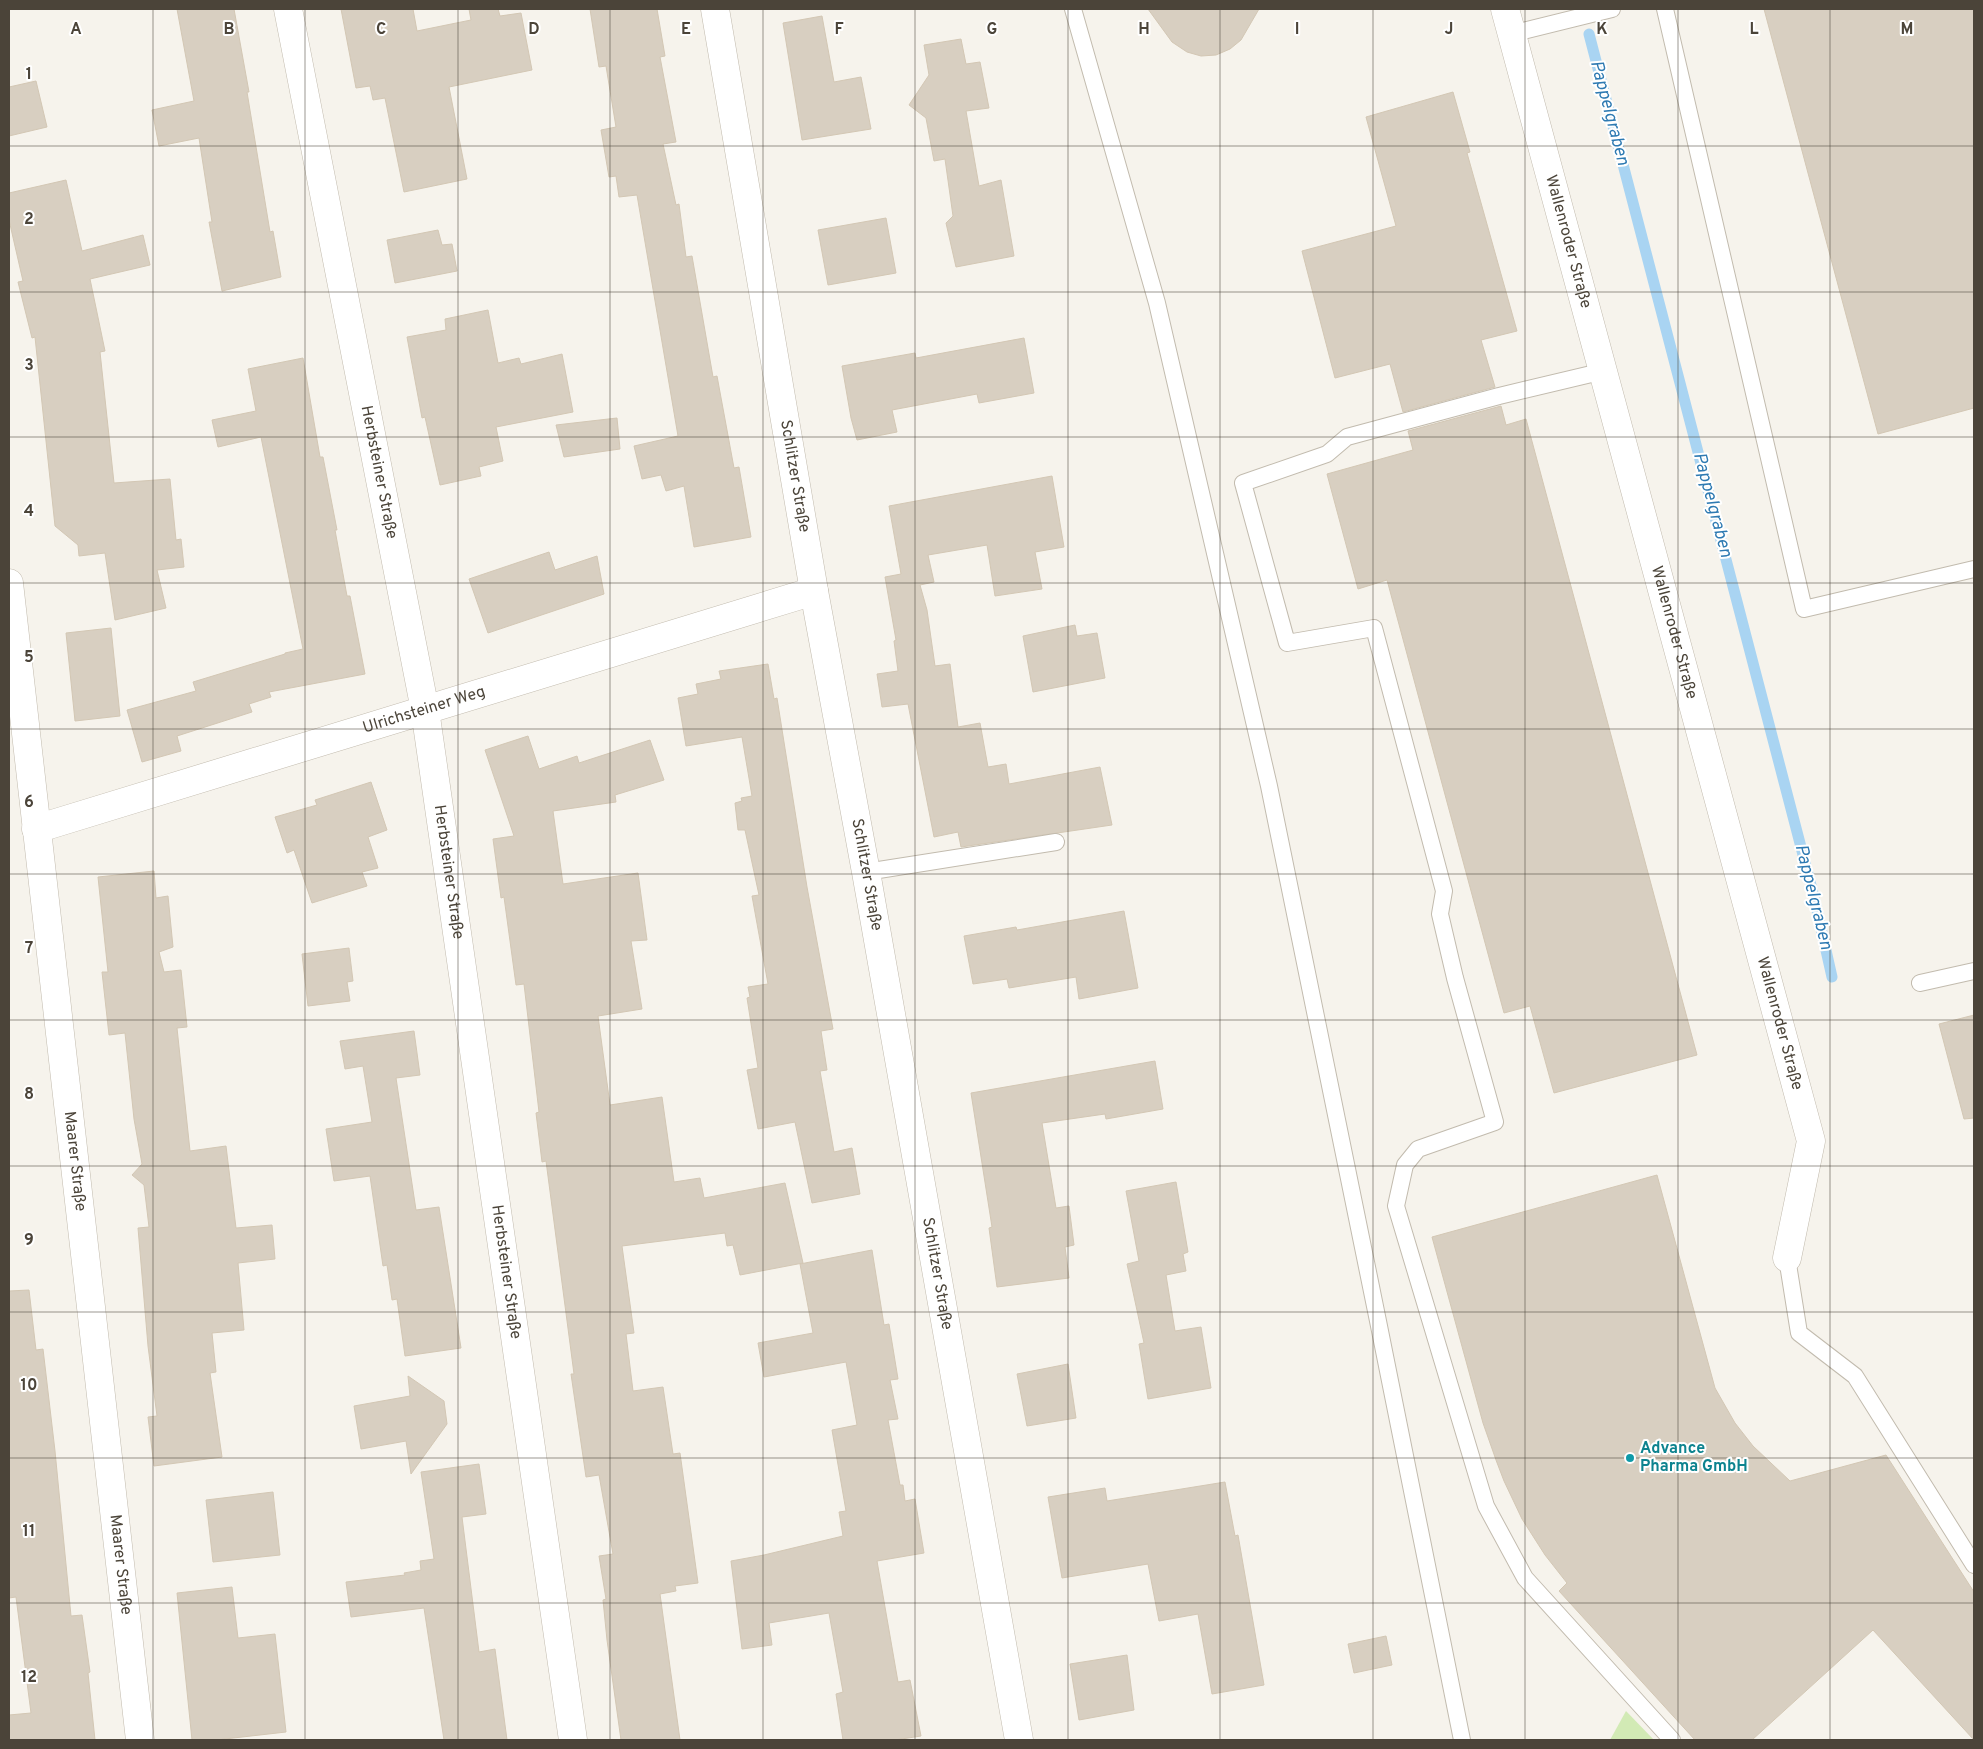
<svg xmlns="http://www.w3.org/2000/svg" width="1983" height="1749" viewBox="0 0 1983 1749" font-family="Overpass,sans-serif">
<rect width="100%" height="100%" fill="#f6f3ec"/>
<path fill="#d2eab5" d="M 1626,1711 L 1654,1740 L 1610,1740 Z"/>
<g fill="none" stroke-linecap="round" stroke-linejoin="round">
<path stroke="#a9d4f2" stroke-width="11" d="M 1589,34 L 1814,897 L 1832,977"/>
</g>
<g fill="#d8cfc1" stroke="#d3c7b4">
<path d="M 177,9 L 234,9 L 249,92 L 247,92 L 270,232 L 273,231 L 281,277 L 222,291 L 209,222 L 212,222 L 199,138 L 159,146 L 152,110 L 194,101 Z"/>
<path d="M 341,9 L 413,9 L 417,31 L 471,20 L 469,9 L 498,9 L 500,16 L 521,13 L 532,70 L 449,87 L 467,179 L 404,192 L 385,98 L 373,100 L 370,86 L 356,88 Z"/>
<path d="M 590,9 L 657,9 L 665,56 L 660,57 L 676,142 L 663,144 L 676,205 L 679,204 L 686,257 L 692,256 L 713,377 L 717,376 L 734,468 L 739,467 L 751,537 L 694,547 L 684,486 L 666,491 L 661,475 L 642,479 L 634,446 L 678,436 L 637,195 L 619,197 L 616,176 L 609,177 L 601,130 L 616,127 L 606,66 L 599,67 Z"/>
<path d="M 1148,9 L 1259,9 L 1241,40 L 1230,49 L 1216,55 L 1201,56 L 1187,52 L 1172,42 Z"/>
<path d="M 1764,9 L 1974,9 L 1974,408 L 1878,434 Z"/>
<path d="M 822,16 L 834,82 L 861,77 L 871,129 L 802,140 L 783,23 Z"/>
<path d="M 961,39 L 966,64 L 980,62 L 989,108 L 966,111 L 979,186 L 1001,180 L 1014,256 L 956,267 L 946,223 L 953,216 L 945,159 L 934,161 L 926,118 L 909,105 L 929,75 L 924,45 Z"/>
<path d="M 36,81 L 47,127 L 9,136 L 9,87 Z"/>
<path d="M 1453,92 L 1470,152 L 1467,153 L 1517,331 L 1481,340 L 1495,387 L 1403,412 L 1390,364 L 1335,378 L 1302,251 L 1396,226 L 1366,117 Z"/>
<path d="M 66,180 L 82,251 L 143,235 L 150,265 L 90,279 L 105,351 L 100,352 L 114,483 L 170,479 L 176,540 L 181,539 L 184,567 L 157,570 L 166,608 L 115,620 L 105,553 L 79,556 L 78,545 L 55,526 L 35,337 L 32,338 L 18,282 L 23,281 L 9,220 L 9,193 Z"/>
<path d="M 886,218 L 896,273 L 828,285 L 818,230 Z"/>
<path d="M 438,230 L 442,245 L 452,244 L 457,271 L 395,283 L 387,240 Z"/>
<path d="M 488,310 L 498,363 L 519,358 L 521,364 L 562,354 L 573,412 L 496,427 L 503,461 L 479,467 L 481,476 L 440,485 L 425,417 L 422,418 L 407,337 L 446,330 L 445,319 Z"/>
<path d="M 1024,338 L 1034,393 L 979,403 L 977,394 L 892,410 L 897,432 L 857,440 L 851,418 L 842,366 L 915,353 L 916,358 Z"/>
<path d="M 303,358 L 320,457 L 323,457 L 337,530 L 335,530 L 347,596 L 350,596 L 365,674 L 269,692 L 271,697 L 249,704 L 252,712 L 177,736 L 181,751 L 142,762 L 127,710 L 196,691 L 193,682 L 285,654 L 285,653 L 303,649 L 261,437 L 218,447 L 212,420 L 256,411 L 248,369 Z"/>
<path d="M 1501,406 L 1506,425 L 1526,419 L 1697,1055 L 1554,1093 L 1530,1006 L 1504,1013 L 1387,580 L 1358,589 L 1327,474 L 1413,450 L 1408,431 Z"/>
<path d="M 617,418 L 620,449 L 564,457 L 556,425 Z"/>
<path d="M 1052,476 L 1064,547 L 1035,552 L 1042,589 L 995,596 L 987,545 L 928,555 L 934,582 L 920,585 L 927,610 L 935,666 L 950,664 L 958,727 L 980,723 L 988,767 L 1006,764 L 1009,784 L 1100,767 L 1112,825 L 961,847 L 958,832 L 934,837 L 908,704 L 882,707 L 877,674 L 898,671 L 894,641 L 896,640 L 885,577 L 901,574 L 889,506 Z"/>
<path d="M 549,552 L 555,570 L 597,556 L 604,594 L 488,633 L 469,579 Z"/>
<path d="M 1075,625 L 1077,636 L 1097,633 L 1105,678 L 1033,692 L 1023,636 Z"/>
<path d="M 111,628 L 120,716 L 75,721 L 66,633 Z"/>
<path d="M 768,664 L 774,699 L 777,698 L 807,887 L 833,1029 L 821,1031 L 827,1070 L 820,1071 L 834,1152 L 852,1148 L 860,1194 L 812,1203 L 795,1122 L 758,1129 L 747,1070 L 758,1068 L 747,998 L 750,997 L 748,987 L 768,984 L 752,896 L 759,895 L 745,830 L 738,830 L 735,803 L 742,801 L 741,798 L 752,796 L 742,737 L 686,746 L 678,698 L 698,694 L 696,684 L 721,679 L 719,671 Z"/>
<path d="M 528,736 L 539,769 L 577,756 L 579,763 L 650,740 L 664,780 L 615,795 L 616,802 L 553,811 L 563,884 L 638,873 L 647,940 L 631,941 L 642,1009 L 598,1016 L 610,1105 L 662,1097 L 674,1182 L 700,1178 L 704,1198 L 785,1183 L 803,1263 L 740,1275 L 733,1245 L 727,1246 L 725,1233 L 622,1246 L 634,1333 L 626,1334 L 633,1391 L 663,1387 L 673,1454 L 680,1453 L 698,1583 L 675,1586 L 676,1591 L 660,1594 L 680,1740 L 621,1740 L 607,1640 L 603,1600 L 606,1599 L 599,1556 L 613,1554 L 599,1475 L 586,1477 L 571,1374 L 574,1374 L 546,1161 L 542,1162 L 536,1113 L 539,1112 L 524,984 L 516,985 L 504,897 L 501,898 L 493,839 L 514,836 L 485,750 Z"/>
<path d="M 371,782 L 387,830 L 368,837 L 378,868 L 362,872 L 367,886 L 312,903 L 294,850 L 287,853 L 275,817 L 317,805 L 315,800 Z"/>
<path d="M 154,871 L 156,898 L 168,896 L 173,947 L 159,952 L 164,972 L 181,970 L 187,1027 L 177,1028 L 190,1151 L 226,1146 L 236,1228 L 272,1225 L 275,1259 L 238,1263 L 244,1330 L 212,1333 L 216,1372 L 210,1373 L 222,1457 L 154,1466 L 148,1417 L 157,1416 L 148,1346 L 138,1228 L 149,1227 L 144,1185 L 132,1175 L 142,1164 L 134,1119 L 125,1033 L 109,1035 L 102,972 L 108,972 L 98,877 Z"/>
<path d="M 1124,911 L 1138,988 L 1079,999 L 1076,977 L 1009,988 L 1007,979 L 973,984 L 964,936 L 1016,927 L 1017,930 Z"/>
<path d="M 349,948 L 353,981 L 347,982 L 350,1001 L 308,1006 L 302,954 Z"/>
<path d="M 1974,1015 L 1974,1118 L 1964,1119 L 1939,1024 Z"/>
<path d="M 414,1031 L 420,1075 L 396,1078 L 416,1210 L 439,1207 L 461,1348 L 405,1356 L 397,1299 L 392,1300 L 387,1265 L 383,1266 L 370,1176 L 334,1181 L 326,1129 L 372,1122 L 363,1066 L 345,1069 L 340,1041 Z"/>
<path d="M 1155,1061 L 1163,1109 L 1106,1119 L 1105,1114 L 1042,1123 L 1056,1208 L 1069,1206 L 1074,1245 L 1065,1247 L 1069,1278 L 997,1287 L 989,1228 L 992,1227 L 971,1093 Z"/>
<path d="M 1657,1175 L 1715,1388 L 1735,1423 L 1753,1446 L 1790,1481 L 1886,1455 L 1974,1592 L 1974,1740 L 1873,1630 L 1752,1740 L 1695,1740 L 1559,1591 L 1567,1583 L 1545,1555 L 1522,1519 L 1504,1481 L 1496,1460 L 1483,1423 L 1432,1237 Z"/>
<path d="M 1176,1182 L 1188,1252 L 1183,1254 L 1186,1271 L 1166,1275 L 1175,1331 L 1201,1327 L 1211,1388 L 1148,1399 L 1139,1344 L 1144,1343 L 1127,1264 L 1139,1261 L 1126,1191 Z"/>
<path d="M 872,1250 L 884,1325 L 889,1324 L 898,1379 L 890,1380 L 898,1419 L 888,1420 L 900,1485 L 903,1485 L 905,1501 L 915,1499 L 924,1553 L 877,1561 L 898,1682 L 910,1680 L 921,1736 L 895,1740 L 843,1740 L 836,1694 L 843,1692 L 829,1613 L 769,1623 L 772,1645 L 742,1649 L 731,1561 L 764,1555 L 843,1536 L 839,1512 L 846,1511 L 832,1430 L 857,1425 L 846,1362 L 764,1377 L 758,1343 L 813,1333 L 800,1264 Z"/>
<path d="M 29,1290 L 36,1350 L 43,1349 L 55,1451 L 71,1616 L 82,1615 L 90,1672 L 88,1673 L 95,1740 L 9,1740 L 9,1715 L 31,1713 L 16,1597 L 9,1598 L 9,1291 Z"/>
<path d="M 1068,1364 L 1076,1418 L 1027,1426 L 1017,1374 Z"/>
<path d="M 408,1376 L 444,1401 L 447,1424 L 411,1474 L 406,1441 L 361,1449 L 354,1406 L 410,1396 Z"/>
<path d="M 479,1464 L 486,1514 L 462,1517 L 479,1652 L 495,1649 L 507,1740 L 444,1740 L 424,1608 L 351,1617 L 346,1582 L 405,1575 L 404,1573 L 421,1570 L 420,1561 L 434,1559 L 421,1472 Z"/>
<path d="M 1225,1482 L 1235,1536 L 1238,1535 L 1264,1685 L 1212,1694 L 1198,1614 L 1159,1621 L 1148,1564 L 1062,1578 L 1048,1497 L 1105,1488 L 1107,1501 Z"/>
<path d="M 273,1492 L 280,1555 L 213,1562 L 206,1500 Z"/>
<path d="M 232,1587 L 238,1638 L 275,1634 L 286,1732 L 216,1740 L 192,1740 L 177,1593 Z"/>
<path d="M 1386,1636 L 1392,1665 L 1354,1673 L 1348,1644 Z"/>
<path d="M 1127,1655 L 1134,1710 L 1079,1720 L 1070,1664 Z"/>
</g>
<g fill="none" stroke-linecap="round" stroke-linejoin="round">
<g stroke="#c2bbae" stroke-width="18">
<g id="service">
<path d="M 1073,9 L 1157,303 L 1269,786 L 1378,1321 L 1462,1740"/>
<path d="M 1665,9 L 1804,609 L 1974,569"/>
<path d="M 1511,34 L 1612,9"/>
<path d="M 1604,371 L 1499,396 L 1347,437 L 1327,454 L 1243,483 L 1287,643 L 1374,628 L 1444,891 L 1440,914 L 1455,978 L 1495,1122 L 1418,1149 L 1405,1165 L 1396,1206 L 1486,1506 L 1525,1578 L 1672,1740"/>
<path d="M 866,872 L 1056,842"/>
<path d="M 1920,983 L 1974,971"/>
<path d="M 1787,1258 L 1799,1333 L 1855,1376 L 1974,1565"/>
</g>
</g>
<g stroke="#c2bbae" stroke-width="29">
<g id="minor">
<path id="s1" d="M 288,9 L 425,710 L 573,1740"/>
<path id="s2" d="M 715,9 L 814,591 L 866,872 L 1019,1740"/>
<path id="s3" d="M 1505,9 L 1811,1141 L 1787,1258"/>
<path id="s4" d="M 9,583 L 140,1740"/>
<path id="s5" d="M 36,829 L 814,591"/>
</g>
</g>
<use href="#service" stroke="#fff" stroke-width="16"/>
<use href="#minor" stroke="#fff" stroke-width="28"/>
</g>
<path fill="none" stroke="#4b4439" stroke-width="1" stroke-opacity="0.55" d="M 153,9 L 153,1740M 305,9 L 305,1740M 458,9 L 458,1740M 610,9 L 610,1740M 763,9 L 763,1740M 915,9 L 915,1740M 1068,9 L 1068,1740M 1220,9 L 1220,1740M 1373,9 L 1373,1740M 1525,9 L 1525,1740M 1678,9 L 1678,1740M 1830,9 L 1830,1740M 9,146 L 1974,146M 9,292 L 1974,292M 9,437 L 1974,437M 9,583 L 1974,583M 9,729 L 1974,729M 9,874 L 1974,874M 9,1020 L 1974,1020M 9,1166 L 1974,1166M 9,1312 L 1974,1312M 9,1458 L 1974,1458M 9,1603 L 1974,1603"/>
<circle fill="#0f9aa8" stroke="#fff" stroke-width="2" cx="1630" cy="1458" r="5"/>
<g text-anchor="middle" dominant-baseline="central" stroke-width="4" stroke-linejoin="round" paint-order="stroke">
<g font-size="16" fill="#4b4439" stroke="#fff">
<text stroke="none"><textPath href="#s3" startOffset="241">Wallenroder Straße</textPath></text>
<text stroke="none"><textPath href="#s1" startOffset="472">Herbsteiner Straße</textPath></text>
<text stroke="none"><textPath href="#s2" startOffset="474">Schlitzer Straße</textPath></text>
<text stroke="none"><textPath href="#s3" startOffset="646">Wallenroder Straße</textPath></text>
<text stroke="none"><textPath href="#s5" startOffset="406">Ulrichsteiner Weg</textPath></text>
<text stroke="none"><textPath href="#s1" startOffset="878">Herbsteiner Straße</textPath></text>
<text stroke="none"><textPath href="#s2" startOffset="879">Schlitzer Straße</textPath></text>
<text stroke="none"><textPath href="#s3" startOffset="1051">Wallenroder Straße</textPath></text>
<text stroke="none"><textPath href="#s4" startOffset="582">Maarer Straße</textPath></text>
<text stroke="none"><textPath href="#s1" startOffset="1282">Herbsteiner Straße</textPath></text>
<text stroke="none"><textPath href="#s2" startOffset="1284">Schlitzer Straße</textPath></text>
<text stroke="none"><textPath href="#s4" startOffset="988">Maarer Straße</textPath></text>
</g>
<g font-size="16" font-weight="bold" fill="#0d838f" stroke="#fff" text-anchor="start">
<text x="1640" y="1449">Advance<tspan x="1640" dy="18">Pharma GmbH</tspan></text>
</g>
<g font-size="18" font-style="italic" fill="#2e7ab2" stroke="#fff">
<text transform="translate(1609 113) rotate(75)">Pappelgraben</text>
<text transform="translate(1712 505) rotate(75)">Pappelgraben</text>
<text transform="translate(1813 897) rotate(76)">Pappelgraben</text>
</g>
</g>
<g font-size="16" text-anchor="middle" font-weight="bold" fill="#4b4439" stroke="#fff" stroke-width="4" stroke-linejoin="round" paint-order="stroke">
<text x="76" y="34">A</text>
<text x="229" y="34">B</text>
<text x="381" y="34">C</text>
<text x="534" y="34">D</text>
<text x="686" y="34">E</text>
<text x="839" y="34">F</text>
<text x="992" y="34">G</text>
<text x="1144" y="34">H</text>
<text x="1297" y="34">I</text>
<text x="1449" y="34">J</text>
<text x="1602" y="34">K</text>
<text x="1754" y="34">L</text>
<text x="1907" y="34">M</text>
<text x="29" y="79">1</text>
<text x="29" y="224">2</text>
<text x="29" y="370">3</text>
<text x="29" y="516">4</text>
<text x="29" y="662">5</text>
<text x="29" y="807">6</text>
<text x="29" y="953">7</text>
<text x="29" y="1099">8</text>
<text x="29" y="1245">9</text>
<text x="29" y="1390">10</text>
<text x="29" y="1536">11</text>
<text x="29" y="1682">12</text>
</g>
<rect width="1983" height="1749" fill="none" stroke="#4b4439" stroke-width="20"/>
</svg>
